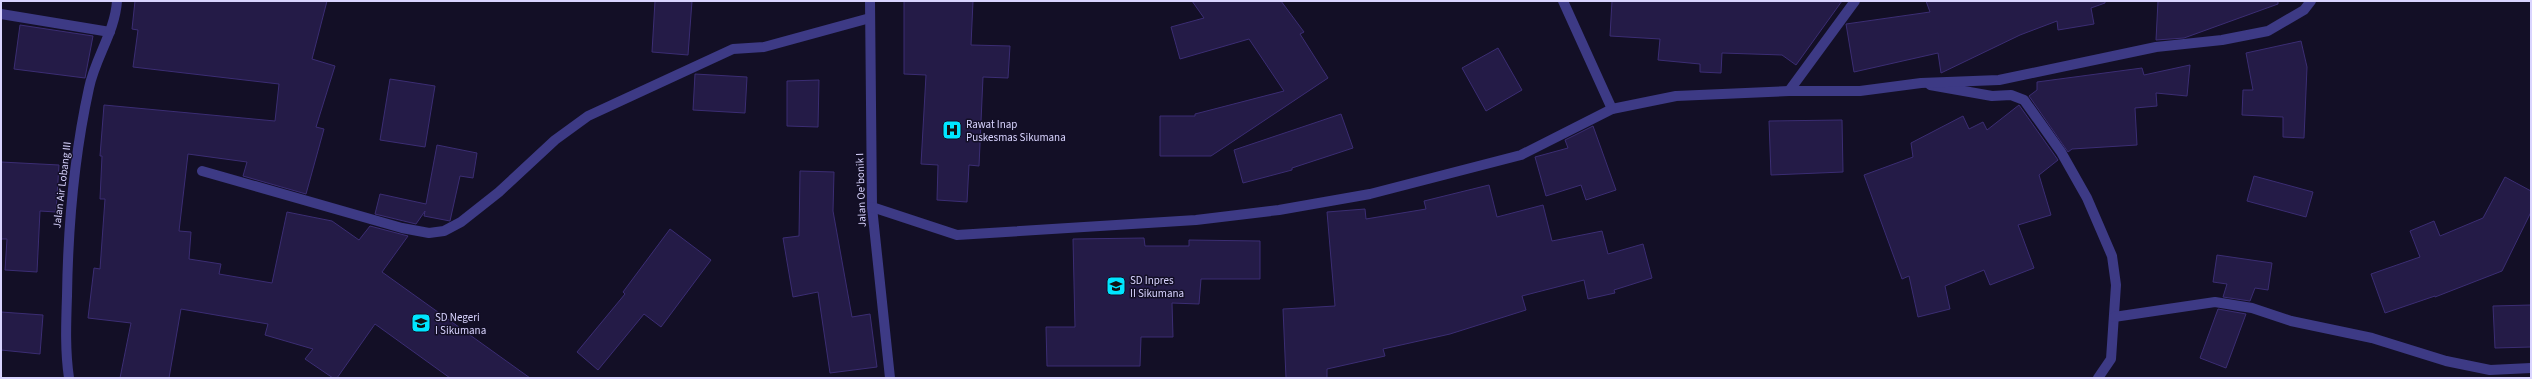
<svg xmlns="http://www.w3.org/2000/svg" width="2532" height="379" viewBox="0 0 2532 379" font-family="'Source Sans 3',sans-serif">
<rect width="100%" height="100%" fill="#130f26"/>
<g fill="#241b47" stroke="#3b2d73">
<path d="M 135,1 L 327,1 L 312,59 L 335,66 L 316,127 L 324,129 L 306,194 L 243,176 L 247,162 L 188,154 L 179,231 L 191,232 L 189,259 L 221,264 L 219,274 L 272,283 L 287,212 L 332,221 L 359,240 L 370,226 L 408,236 L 382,272 L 530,378 L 450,378 L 375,324 L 337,378 L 333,378 L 305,359 L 313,349 L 265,335 L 268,324 L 181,309 L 169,378 L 120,378 L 131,323 L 88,318 L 94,268 L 100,269 L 105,199 L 100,199 L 102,156 L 100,156 L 104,105 L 275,121 L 279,84 L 133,67 L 138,30 L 132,29 Z"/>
<path d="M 655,1 L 692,1 L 688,55 L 652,52 Z"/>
<path d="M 904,1 L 973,1 L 971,45 L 1010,46 L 1008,78 L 983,77 L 979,166 L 969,165 L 967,202 L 937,200 L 938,165 L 921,164 L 926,75 L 904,74 Z"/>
<path d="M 1192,1 L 1281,1 L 1304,32 L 1300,34 L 1328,78 L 1211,156 L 1160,156 L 1160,116 L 1195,116 L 1195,114 L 1284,91 L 1249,39 L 1180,59 L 1171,27 L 1204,18 Z"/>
<path d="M 1612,1 L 1842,1 L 1796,65 L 1782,55 L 1722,53 L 1721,73 L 1700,72 L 1700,64 L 1658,60 L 1660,39 L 1610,36 Z"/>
<path d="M 1926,1 L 2105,1 L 2105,3 L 2091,8 L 2094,24 L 2058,30 L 2057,21 L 2020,35 L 1941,73 L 1938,53 L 1854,72 L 1846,24 L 1930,12 Z"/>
<path d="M 2158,1 L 2278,1 L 2278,4 L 2184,38 L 2156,40 Z"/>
<path d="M 20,25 L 93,36 L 85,78 L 14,69 Z"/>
<path d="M 2301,41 L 2307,67 L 2304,138 L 2283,137 L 2283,117 L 2242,115 L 2243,90 L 2253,90 L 2246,53 Z"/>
<path d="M 1498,48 L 1522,90 L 1486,111 L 1462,68 Z"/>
<path d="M 2190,65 L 2187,96 L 2156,93 L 2157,106 L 2135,108 L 2137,145 L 2072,149 L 2068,152 L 2029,96 L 2037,90 L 2037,82 L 2142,68 L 2144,75 Z"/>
<path d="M 695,74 L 747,77 L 745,113 L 693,110 Z"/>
<path d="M 390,79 L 435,86 L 425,147 L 380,140 Z"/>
<path d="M 819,80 L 818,127 L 787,126 L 787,81 Z"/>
<path d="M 2019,105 L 2058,160 L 2039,175 L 2051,215 L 2018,225 L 2034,268 L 1990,285 L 1984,270 L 1945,286 L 1950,309 L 1918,317 L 1909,276 L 1902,279 L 1864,175 L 1913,157 L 1911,143 L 1963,116 L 1969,129 L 1983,122 L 1987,130 Z"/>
<path d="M 1341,114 L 1353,148 L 1292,168 L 1292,170 L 1243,183 L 1234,150 Z"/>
<path d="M 1842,120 L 1843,172 L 1771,175 L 1769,121 Z"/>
<path d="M 1593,126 L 1616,190 L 1586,200 L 1581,185 L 1546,196 L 1535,157 L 1568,148 L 1565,140 Z"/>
<path d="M 437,145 L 477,153 L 473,178 L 460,176 L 450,221 L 424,216 L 425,211 L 416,224 L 375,214 L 380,194 L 426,204 Z"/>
<path d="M 1,162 L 59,165 L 56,212 L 40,211 L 37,272 L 5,270 L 7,239 L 1,239 Z"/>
<path d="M 800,171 L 834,172 L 833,211 L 852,317 L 870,314 L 877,367 L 830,373 L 818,292 L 793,297 L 783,238 L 799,236 Z"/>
<path d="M 2254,176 L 2313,192 L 2306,217 L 2247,201 Z"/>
<path d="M 2505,177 L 2531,191 L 2531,212 L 2502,271 L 2435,297 L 2435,296 L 2385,313 L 2371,274 L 2420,257 L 2410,231 L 2434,221 L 2440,236 L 2483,218 Z"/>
<path d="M 1489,185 L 1497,217 L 1543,205 L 1552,241 L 1602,231 L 1608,254 L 1643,244 L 1652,278 L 1614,290 L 1615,293 L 1588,299 L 1584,280 L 1522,296 L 1526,310 L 1450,334 L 1383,349 L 1385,356 L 1327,369 L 1327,378 L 1286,378 L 1283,309 L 1335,306 L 1327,212 L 1365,209 L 1366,219 L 1426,209 L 1424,201 Z"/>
<path d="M 670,229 L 711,260 L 661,327 L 644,314 L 598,370 L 577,352 L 625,294 L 623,292 Z"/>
<path d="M 1144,238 L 1145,246 L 1189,246 L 1189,240 L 1260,241 L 1260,279 L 1201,279 L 1199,304 L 1172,303 L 1173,337 L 1141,337 L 1140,366 L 1047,366 L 1046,327 L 1075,327 L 1073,239 Z"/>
<path d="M 2217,255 L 2272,263 L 2268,290 L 2255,288 L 2250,301 L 2223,297 L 2227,284 L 2213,282 Z"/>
<path d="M 2531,305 L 2531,347 L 2495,348 L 2493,306 Z"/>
<path d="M 2218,309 L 2246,314 L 2226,368 L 2200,358 Z"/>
<path d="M 1,312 L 43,315 L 40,354 L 1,350 Z"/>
</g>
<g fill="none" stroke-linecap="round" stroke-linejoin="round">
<g stroke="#3d3a85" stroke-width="10">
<path d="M 1563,1 L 1612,109"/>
<path d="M 1,14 L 110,32"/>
<path d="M 1930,85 L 1992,96 L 2011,95 L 2024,100 L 2061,152 L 2087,198 L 2112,256 L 2116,285 L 2111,359 L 2098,378"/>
<path d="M 1789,91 L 1855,1"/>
<path d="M 202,171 L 402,228 L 429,233 L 444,231 L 461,222 L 499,192 L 555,140 L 588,116 L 733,49 L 764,47 L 870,18"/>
<path d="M 2114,317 L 2215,302 L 2252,308 L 2291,321 L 2372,338 L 2446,361 L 2490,370 L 2531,368"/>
</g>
<g stroke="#3d3a85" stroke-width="10">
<path d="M 870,1 L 872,207 L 890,378"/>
<path d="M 872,207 L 957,235 L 1196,220 L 1279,210 L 1370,194 L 1521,155 L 1612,109 L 1676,96 L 1789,91 L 1860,91 L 1921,83 L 1999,80 L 2156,47 L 2222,40 L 2268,31 L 2304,10 L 2311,1"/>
<path d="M 69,378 C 65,351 66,324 67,296 C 68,226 74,156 89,88 C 95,58 115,32 117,1"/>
</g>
</g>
<defs>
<g id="hospital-square" transform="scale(1)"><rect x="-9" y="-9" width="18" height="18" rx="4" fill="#00e5ff" stroke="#130f26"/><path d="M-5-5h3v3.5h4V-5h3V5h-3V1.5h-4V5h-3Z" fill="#111"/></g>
<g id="school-square" transform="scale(1)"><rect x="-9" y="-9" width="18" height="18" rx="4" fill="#00e5ff" stroke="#130f26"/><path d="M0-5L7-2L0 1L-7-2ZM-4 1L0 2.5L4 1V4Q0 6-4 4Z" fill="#111"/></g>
</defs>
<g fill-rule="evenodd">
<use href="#hospital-square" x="952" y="130"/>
<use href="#school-square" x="1116" y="286"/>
<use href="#school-square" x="421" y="323"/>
</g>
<g text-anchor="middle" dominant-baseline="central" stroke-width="3" stroke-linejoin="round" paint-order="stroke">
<g font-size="11" fill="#d9d4ff" stroke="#130f26" text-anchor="start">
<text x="966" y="124">Rawat Inap<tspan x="966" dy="13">Puskesmas Sikumana</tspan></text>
<text x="1130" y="280">SD Inpres<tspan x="1130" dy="13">II Sikumana</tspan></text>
<text x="435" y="317">SD Negeri<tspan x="435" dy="13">I Sikumana</tspan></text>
</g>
<g font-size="11" fill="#d9d4ff" stroke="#130f26">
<text transform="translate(62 185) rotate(-83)">Jalan Air Lobang III</text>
<text transform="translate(861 190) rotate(-92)">Jalan Oe'bonik I</text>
</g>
</g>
<rect width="2532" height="379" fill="none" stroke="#d9d4ff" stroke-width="4"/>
</svg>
